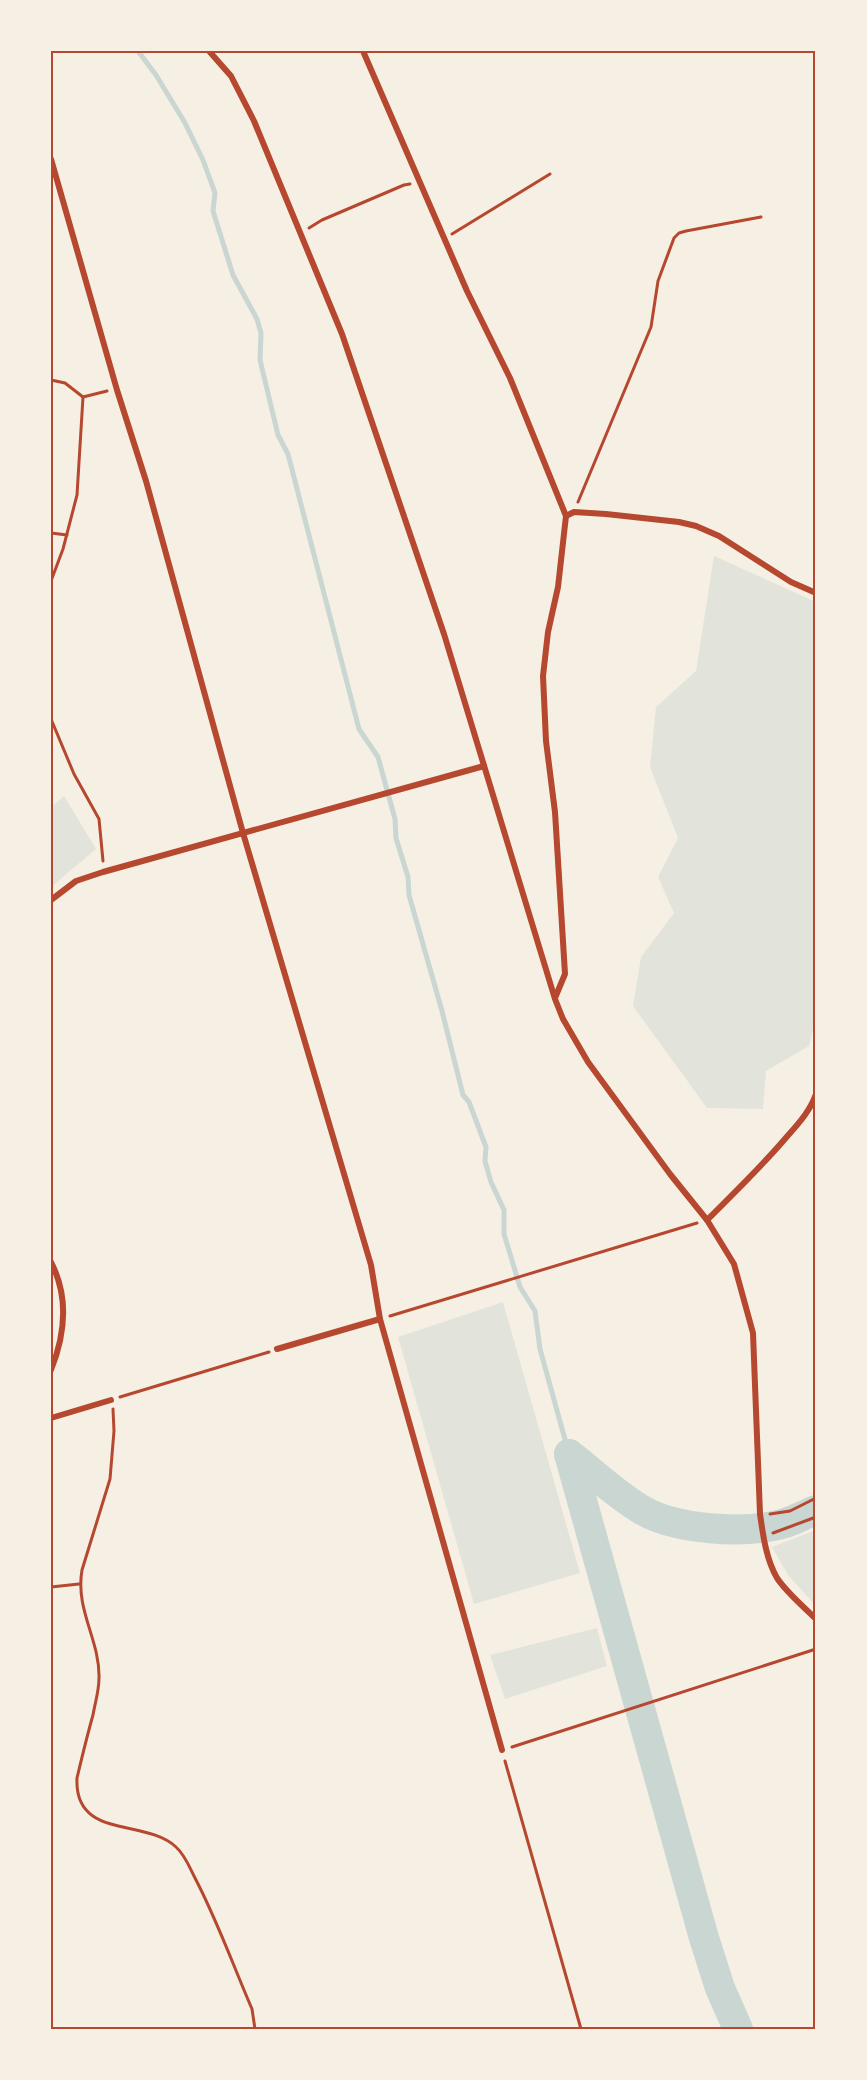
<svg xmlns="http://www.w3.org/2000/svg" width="867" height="2080" viewBox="0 0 867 2080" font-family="Manrope,sans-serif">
<rect width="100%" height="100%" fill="#f6efe4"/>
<g fill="#e2e4dc">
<path d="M 714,556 L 816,602 L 816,1017 L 809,1046 L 766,1071 L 763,1109 L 707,1108 L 633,1006 L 641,957 L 674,913 L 658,877 L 678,838 L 650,767 L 656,707 L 696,671 Z"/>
<path d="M 64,796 L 96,849 L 51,887 L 51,807 Z"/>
<path d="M 503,1302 L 580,1573 L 474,1604 L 398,1337 Z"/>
<path d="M 816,1530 L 816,1606 L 788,1575 L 772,1547 Z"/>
<path d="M 597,1628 L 607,1666 L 505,1699 L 490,1655 Z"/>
</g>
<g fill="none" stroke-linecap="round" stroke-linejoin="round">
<path stroke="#c9d6d2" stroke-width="5" d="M 138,51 L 156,75 L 185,123 L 203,160 L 215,193 L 213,211 L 233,275 L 257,319 L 261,333 L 260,360 L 278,435 L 288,454 L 359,729 L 378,757 L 395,819 L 396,838 L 408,877 L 409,895 L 442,1011 L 463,1095 L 469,1102 L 486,1147 L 485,1161 L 491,1182 L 504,1210 L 504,1234 L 520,1287 L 535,1311 L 540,1349 L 569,1454"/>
<g stroke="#c9d6d2" stroke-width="30">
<path d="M 569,1454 L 704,1938 L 720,1988 L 738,2029"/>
<path d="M 569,1454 C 594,1473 615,1494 642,1510 C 676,1530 744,1534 782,1524 C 793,1521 805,1514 816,1510"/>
</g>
<g stroke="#b5482f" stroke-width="3">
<path d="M 309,228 L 322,220 L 404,185 L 410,184"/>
<path d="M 452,234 L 550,174"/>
<path d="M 51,380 L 65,383 L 83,397"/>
<path d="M 83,397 L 107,391"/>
<path d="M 578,502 L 651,327 L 658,281 L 674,238 L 679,233 L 686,231 L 761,217"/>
<path d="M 51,533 L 67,535"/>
<path d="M 51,581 L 63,549 L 77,495 L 83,397"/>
<path d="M 51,719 L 74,774 L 99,819 L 103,861"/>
<path d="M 390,1316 L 697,1223"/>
<path d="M 120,1397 L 269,1352"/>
<path d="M 113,1409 L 114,1431 L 110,1479 L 82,1570 C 75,1610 100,1640 99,1678 C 99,1691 95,1703 93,1715 C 87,1736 82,1757 77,1778 C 74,1840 145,1818 176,1847 C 185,1855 190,1868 195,1878 C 217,1920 233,1965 252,2009 L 255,2029"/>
<path d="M 770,1514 L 790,1511 L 816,1498"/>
<path d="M 773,1533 L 816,1517"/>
<path d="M 51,1587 L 79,1584"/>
<path d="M 512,1747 L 816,1649"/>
<path d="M 505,1761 L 581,2029"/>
</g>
<g stroke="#b5482f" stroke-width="6">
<path d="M 209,51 L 231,76 L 254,121 L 342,334 L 444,634 L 555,999 L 563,1019 L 588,1062 L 670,1174 L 707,1220 L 734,1264 L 753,1333 L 760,1514 C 763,1535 766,1559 777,1578 C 787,1593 803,1606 816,1619"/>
<path d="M 363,51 L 467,291 L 510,378 L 566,516 L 558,587 L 548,632 L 543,676 L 546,741 L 555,812 L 565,974 L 555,998"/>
<path d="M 51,159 L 117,390 L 146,481 L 243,833 L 371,1265 L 380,1319 L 502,1750"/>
<path d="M 566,516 L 574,512 L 606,514 L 679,522 L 696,526 L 719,536 L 791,582 L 816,593"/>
<path d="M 51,900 L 76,881 L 103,872 L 484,766"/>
<path d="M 707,1220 C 733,1194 760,1168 784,1140 C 796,1126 810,1112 816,1094"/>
<path d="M 51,1262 C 69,1297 65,1335 51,1370"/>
<path d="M 277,1349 L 380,1319"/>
<path d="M 51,1418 L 111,1400"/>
</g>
</g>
<rect width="867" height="2080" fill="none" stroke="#f6efe4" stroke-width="105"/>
<rect x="52" y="52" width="762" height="1976" fill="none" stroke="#b5482f" stroke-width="2"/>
</svg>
